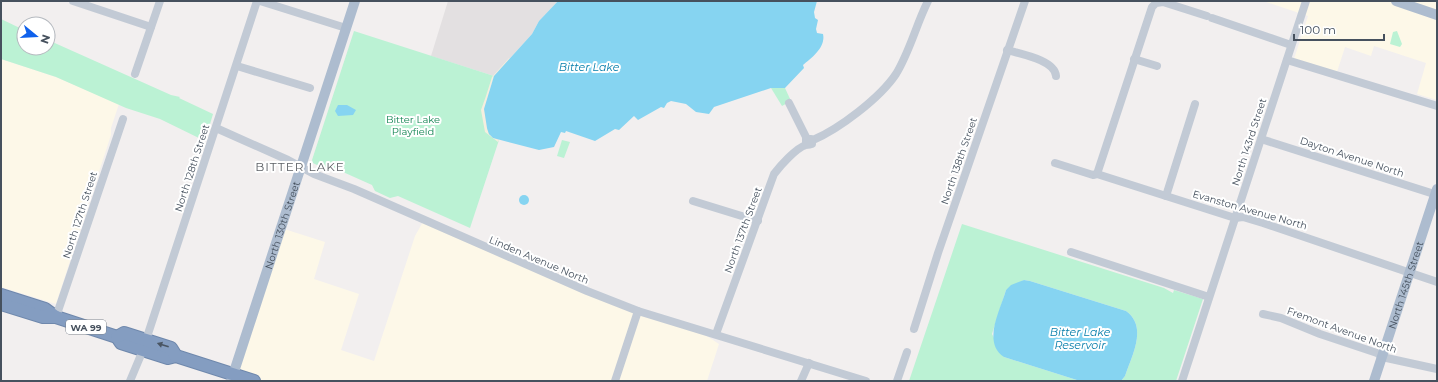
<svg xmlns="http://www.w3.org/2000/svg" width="1438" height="382" viewBox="0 0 1438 382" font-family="Montserrat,sans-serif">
<rect width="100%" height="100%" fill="#f2efef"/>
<g fill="#fdf8e8">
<path d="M 1263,1 L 1437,1 L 1437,100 L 1417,94 L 1426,63 L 1374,46 L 1371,56 L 1345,47 L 1337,72 L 1294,59 L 1308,16 Z"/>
<path d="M 1,59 L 56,77 L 119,104 L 111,128 L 111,135 L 56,304 L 1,287 Z"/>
<path d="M 424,220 L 587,291 L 693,327 L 719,344 L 707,381 L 231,381 L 281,228 L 325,242 L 314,279 L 359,294 L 341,350 L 374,361 L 415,236 Z"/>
</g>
<path fill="#e3e0e1" d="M 448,1 L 558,1 L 539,21 L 532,34 L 494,76 L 431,56 Z"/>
<g fill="#bbf2d4">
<path d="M 1,19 L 24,30 L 24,48 L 48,48 L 48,40 L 171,95 L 180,97 L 179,98 L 213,114 L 205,141 L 160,119 L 126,108 L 56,77 L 1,59 Z"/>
<path d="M 354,31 L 494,76 L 488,92 L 493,138 L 499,140 L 470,228 L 398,196 L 390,198 L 375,191 L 372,185 L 334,168 L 327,170 L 313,163 L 312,160 Z"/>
<path d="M 1397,31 L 1402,44 L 1400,47 L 1390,44 L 1393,32 Z"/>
<path d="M 771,88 L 785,88 L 791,101 L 782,106 Z"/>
<path d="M 562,140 L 570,142 L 564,158 L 557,156 Z"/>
<path d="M 962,224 L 1164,288 L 1173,293 L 1174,290 L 1203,299 L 1176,381 L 1121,381 L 1125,376 C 1132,355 1148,327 1126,311 L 1030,281 L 1024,280 L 1006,290 L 992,334 L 1004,357 L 1080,381 L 909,381 Z"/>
</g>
<path fill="#f4eedf" d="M 509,58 L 510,59 L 494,76 L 489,91 L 487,128 L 489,134 L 499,140 L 498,142 L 485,132 L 481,110 L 486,96 L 492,77 Z"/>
<g fill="#86d4f1">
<path d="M 558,1 L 817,1 L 814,12 L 815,18 L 818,20 L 816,29 L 817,33 L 823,34 C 826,47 812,58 803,65 L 804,68 L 785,88 L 771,88 L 714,107 L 709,114 L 696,112 L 686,104 L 671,101 L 667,103 L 664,108 L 661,107 L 638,120 L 634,116 L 619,130 L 615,129 L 595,141 L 566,131 L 565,133 L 561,132 L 554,147 L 539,150 L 493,138 L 489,134 L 487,128 L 484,109 L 494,76 L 532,34 L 539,21 Z"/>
<path d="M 338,105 L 347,105 L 356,110 L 353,115 L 338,116 L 335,111 Z"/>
<circle cx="524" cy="200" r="5"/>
<path d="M 1024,280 L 1030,281 L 1126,311 C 1148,327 1132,355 1125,376 L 1121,381 L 1080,381 L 1004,357 C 982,342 1000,311 1006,290 L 1011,285 Z"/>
</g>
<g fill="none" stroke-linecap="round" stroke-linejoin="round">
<g stroke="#6f88ac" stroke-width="14">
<g id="highway">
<path d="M 1,295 L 45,309 L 56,317"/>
<path d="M 1,304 L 43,317 L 56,317 L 117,337 L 121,343 L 168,358 L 176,356 L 254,381"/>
<path d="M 117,337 L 124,333 L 171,348 L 176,356"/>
</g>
</g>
<g stroke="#c2cad5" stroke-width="8">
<path d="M 73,1 L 151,27"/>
<path d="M 260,1 L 346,28"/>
<path d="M 1212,18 L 1291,45"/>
<path d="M 1007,50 C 1021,54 1055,60 1056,76"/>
<path d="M 1134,59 L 1157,66"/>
<path d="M 1287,60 L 1437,106"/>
<path d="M 237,66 L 310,88"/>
<path d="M 135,74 L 160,1"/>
<path d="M 789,103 L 807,139"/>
<path d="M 216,128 L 288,160 L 314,174 L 354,189 L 587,291 L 638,311 L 866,381"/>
<path d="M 1261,139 L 1437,195"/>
<path d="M 813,140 C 839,129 880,98 896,74 C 910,51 916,25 928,1"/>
<path d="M 1055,163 L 1093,175 L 1097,174 L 1235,218 L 1243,217 L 1263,223 L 1437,282"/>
<path d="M 1097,174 L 1152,7 L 1156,3 L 1163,2 L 1207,16"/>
<path d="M 1166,196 L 1195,104"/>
<path d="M 693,201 L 758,221"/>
<path d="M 1071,252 L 1209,297"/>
<path d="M 1263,314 L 1281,318 L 1320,334 L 1377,353 L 1382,357 L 1437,369"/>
<path d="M 56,317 L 123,119"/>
<path d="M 914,329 L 938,253 L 1025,1"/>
<path d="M 716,334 L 774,174 C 780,166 796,148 806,145 C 808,145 810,145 812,144 L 811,139 L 806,139 L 806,145"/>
<path d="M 146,340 L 257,1"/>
<path d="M 130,381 L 143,350"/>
<path d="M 615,381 L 638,311"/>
<path d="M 801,381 L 809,363"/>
<path d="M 897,381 L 907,352"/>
<path d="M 1182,381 L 1306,1"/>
</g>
<g stroke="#adbccf" stroke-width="10">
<path d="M 1396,1 L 1437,15"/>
<path id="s1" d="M 231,381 L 355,1"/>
<path id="s2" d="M 1374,381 L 1437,189"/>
</g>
<use href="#highway" stroke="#849dc1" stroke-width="12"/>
</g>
<defs><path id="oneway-solid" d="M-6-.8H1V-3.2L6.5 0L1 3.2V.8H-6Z"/></defs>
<use fill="#495563" href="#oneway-solid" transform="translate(163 345) rotate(-162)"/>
<g text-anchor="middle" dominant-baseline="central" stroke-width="4" stroke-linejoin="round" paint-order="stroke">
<rect fill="#fff" stroke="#7e858e" stroke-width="1" x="66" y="320" width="40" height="14" rx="3"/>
<g font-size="9" font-weight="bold" fill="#46515e">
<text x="86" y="327">WA 99</text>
</g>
<g font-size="10" fill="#128452" stroke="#fff">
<text x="413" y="119">Bitter Lake<tspan x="413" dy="12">Playfield</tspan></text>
</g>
<g font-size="10" fill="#46515e" stroke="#fff">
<text transform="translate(1249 142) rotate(-72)">North 143rd Street</text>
<text transform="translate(1352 157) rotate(18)">Dayton Avenue North</text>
<text transform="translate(959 161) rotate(-71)">North 138th Street</text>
<text transform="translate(192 168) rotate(-72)">North 128th Street</text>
<text transform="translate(1250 210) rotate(16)">Evanston Avenue North</text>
<text transform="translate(80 215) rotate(-72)">North 127th Street</text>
<text stroke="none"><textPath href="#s1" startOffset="164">North 130th Street</textPath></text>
<text transform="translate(743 230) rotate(-70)">North 137th Street</text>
<text transform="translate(539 260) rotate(23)">Linden Avenue North</text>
<text stroke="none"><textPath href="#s2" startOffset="101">North 145th Street</textPath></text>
<text transform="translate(1342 330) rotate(20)">Fremont Avenue North</text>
</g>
<g font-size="11" font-style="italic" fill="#057daa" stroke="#fff">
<text x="589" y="67">Bitter Lake</text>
<text x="1080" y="332">Bitter Lake<tspan x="1080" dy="13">Reservoir</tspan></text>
</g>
<g font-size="12" letter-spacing="1" fill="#5b5f64" stroke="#fff">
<text x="300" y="166">BITTER LAKE</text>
</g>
</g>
<rect width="1438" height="382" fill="none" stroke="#46515e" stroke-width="4"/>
<g transform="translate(36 36) rotate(108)"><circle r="19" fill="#ffffff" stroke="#b5b9bf"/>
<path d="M0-3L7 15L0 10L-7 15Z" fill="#0f61ec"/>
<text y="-6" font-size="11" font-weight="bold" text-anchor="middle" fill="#46515e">N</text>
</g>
<path d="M1294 34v6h90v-6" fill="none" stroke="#46515e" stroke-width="2"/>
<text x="1300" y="34" font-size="12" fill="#46515e" stroke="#ffffff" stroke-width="3" paint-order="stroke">100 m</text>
</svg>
